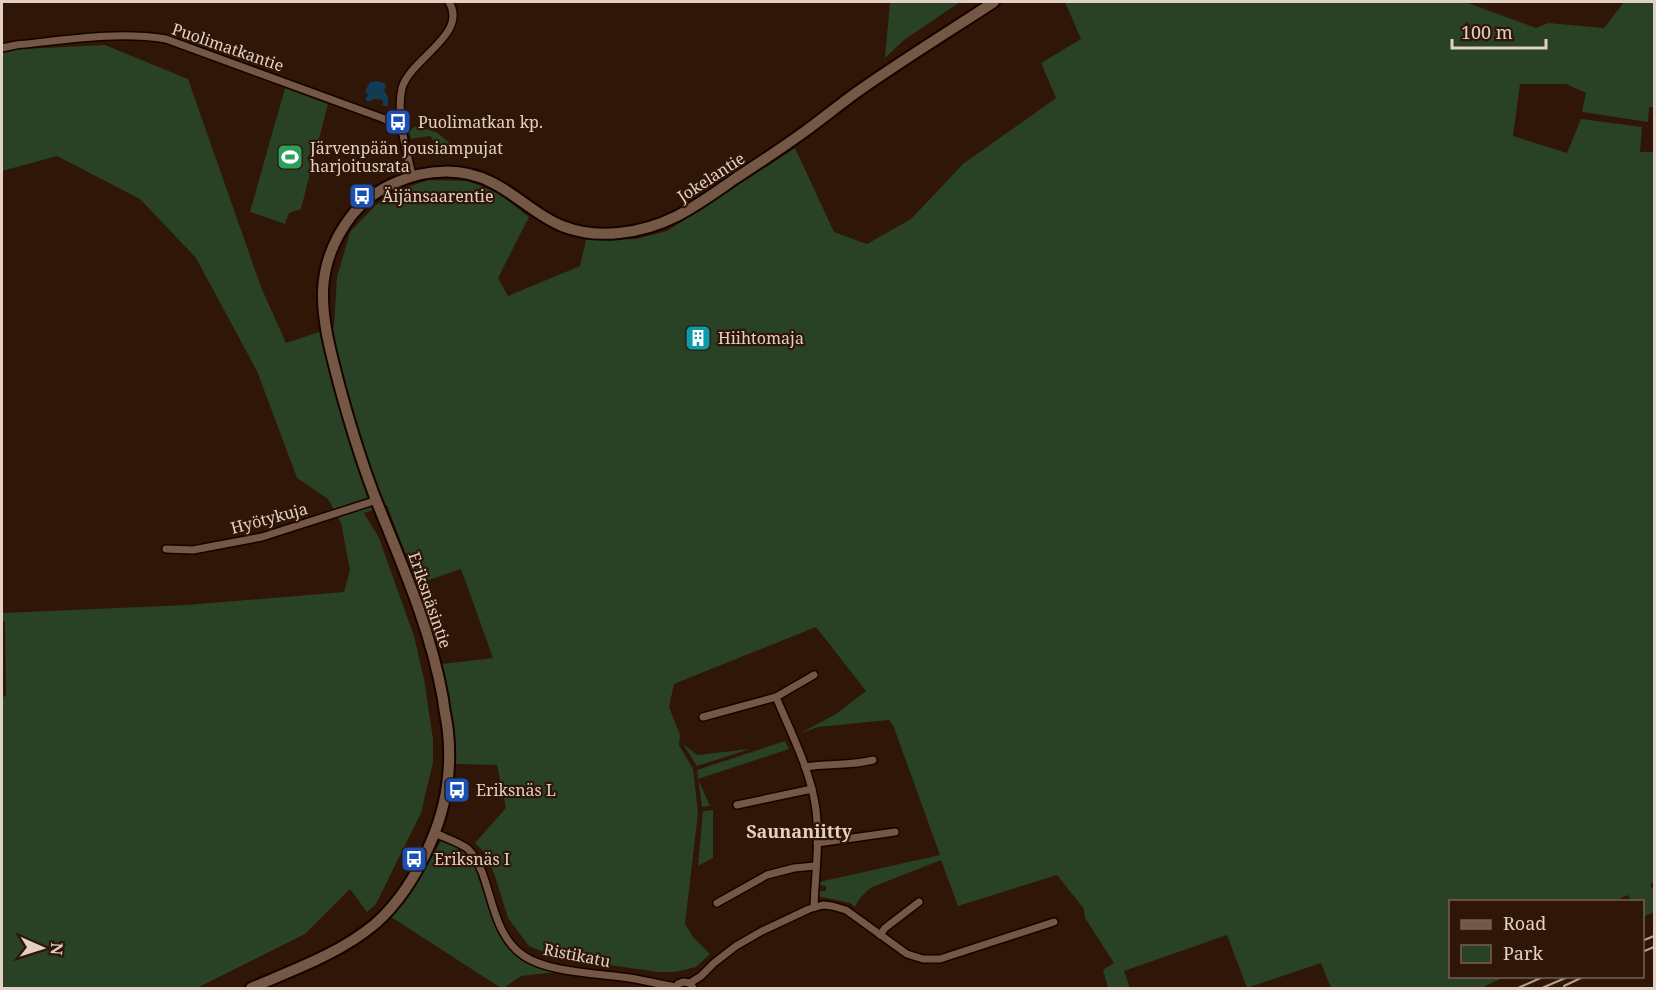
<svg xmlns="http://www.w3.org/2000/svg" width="1656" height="990" viewBox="0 0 1656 990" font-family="'Noto Serif',serif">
<rect width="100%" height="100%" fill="#2f1606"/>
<g fill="#294124">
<path d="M 890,2 L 960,2 L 904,40 L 885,58 Z"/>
<path d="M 1065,2 L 1465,2 L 1536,28 L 1548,23 L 1604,28 L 1624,2 L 1654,2 L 1654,107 L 1649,107 L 1648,122 L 1582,112 L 1586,93 L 1566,84 L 1520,84 L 1513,136 L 1567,153 L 1581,119 L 1642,127 L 1640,152 L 1654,152 L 1654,849 L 1653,850 L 1654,853 L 1654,882 L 1650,884 L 1654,892 L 1654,912 L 1643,917 L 1642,902 L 1631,901 L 1628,895 L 1619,899 L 1620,902 L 1450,902 L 1450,976 L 1505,977 L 1481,988 L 1331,988 L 1321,963 L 1247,988 L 1227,935 L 1124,971 L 1130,988 L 1108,988 L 1103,970 L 1114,963 L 1085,918 L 1084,909 L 1057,875 L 958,906 L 941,860 L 870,888 L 860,898 L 855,907 L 850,903 L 817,896 L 817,891 L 826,891 L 826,886 L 819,885 L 819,882 L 940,855 L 893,725 L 889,720 L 818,727 L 799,734 L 836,714 L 866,691 L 816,627 L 674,684 L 669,707 L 680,735 L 679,745 L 693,769 L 698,813 L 685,924 L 693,937 L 710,954 L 696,967 L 675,972 L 658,972 L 555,957 L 529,946 L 508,918 L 495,876 L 485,853 L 475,843 L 506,808 L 497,765 L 455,764 L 455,739 L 442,664 L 493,658 L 461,569 L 417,584 L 387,505 L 364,513 L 379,538 L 414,636 L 424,679 L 433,739 L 433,762 L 421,813 L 376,904 L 367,912 L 350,889 L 305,934 L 197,988 L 2,988 L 2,697 L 6,696 L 5,621 L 2,621 L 2,613 L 187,605 L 344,592 L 350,570 L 341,523 L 328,499 L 297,478 L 257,371 L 196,258 L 140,199 L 57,156 L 2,171 L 2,50 L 105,45 L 188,79 L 261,287 L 286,343 L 334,327 L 337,277 L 350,232 L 376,205 L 399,190 L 428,180 L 468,181 L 498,193 L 529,217 L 498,278 L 508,296 L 580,266 L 586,240 L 636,239 L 667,231 L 795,148 L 834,232 L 867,244 L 911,219 L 963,164 L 1056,98 L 1041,63 L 1081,39 Z"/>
<path d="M 285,88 L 328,104 L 301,209 L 289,213 L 285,224 L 250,212 Z"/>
<path d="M 416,126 L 436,132 L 450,143 L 448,148 C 439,146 435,143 430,136 L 411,139 L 409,131 Z"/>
<path d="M 785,741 L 789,749 L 698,779 L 710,806 L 702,807 L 697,770 Z"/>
<path d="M 683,744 L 697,755 L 750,749 L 697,766 Z"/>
<path d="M 713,810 L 713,858 L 698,866 L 703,811 Z"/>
<path d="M 441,841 L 464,851 L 473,861 L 493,922 L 505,942 L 522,959 L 535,967 L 558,972 L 521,976 L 504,988 L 501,988 L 391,917 C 411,893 426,868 441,841 Z"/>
</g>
<path fill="#123c53" d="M 377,81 L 385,83 L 386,87 L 384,90 L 388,98 L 388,106 L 383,106 L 383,100 L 374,99 L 368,102 L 365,99 L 368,95 L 365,91 L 370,82 Z"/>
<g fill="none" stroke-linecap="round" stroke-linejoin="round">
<g stroke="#160200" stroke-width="10">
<g id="street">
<path d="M 2,48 L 16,45 C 66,40 116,31 166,39 L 382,118 L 402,127"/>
<path d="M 412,175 C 406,150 396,114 402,88 C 410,59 469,34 449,2"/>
<path d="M 166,549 L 193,550 L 262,537 L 377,500"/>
<path d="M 776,697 C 791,733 811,771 816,810 C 820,842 815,875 814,907"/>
<path d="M 703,717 L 776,697 L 814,675"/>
<path d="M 805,767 C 828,763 851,766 873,760"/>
<path d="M 737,805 L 812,789"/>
<path d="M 435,833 C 445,838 459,842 468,849 C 475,856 478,863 482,872 C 493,901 496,937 524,956 C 548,972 593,973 622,977 C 640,979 658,984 676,987"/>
<path d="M 817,843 L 895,832"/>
<path d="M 717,903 L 767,875 L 794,868 L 815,866"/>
<path d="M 880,935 L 885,928 L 919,902"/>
<path d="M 690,983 L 701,976 L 714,963 L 736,946 L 762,931 L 809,909 L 823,905 L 832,906 L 846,910 L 907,954 L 923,959 L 940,959 L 1054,922"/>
<path d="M 676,988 L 678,984 L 683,982 L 690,983 L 693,988"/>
</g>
</g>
<g stroke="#160200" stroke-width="14">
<path id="secondary" d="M 251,988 C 293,970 339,954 375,924 C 400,902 417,874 430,844 C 446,808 452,771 448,732 C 447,721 444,710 443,699 C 431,631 404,569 378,505 C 363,467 351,428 340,388 C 332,357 322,323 323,291 C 324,263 335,237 352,215 C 364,200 380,189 397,182 C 427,169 463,167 493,183 C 517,195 537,216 562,226 C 580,233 601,235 619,233 C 668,228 697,205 736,178 C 759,163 782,148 804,132 C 822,119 839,105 857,92 C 901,61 948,32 994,2"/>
</g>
<use href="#street" stroke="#755745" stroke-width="7"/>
<use href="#secondary" stroke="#755745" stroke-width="10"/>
<g stroke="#b39f93" stroke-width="2">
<path d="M 1642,941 L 1654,936"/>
<path d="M 1642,952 L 1654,947"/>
<path d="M 1564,986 L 1585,976"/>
<path d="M 1518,988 L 1545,976"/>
<path d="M 1542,988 L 1570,976"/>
</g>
</g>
<defs>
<g id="bus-square" transform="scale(1.35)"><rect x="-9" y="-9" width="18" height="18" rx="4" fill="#1a4fb4" stroke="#2f1606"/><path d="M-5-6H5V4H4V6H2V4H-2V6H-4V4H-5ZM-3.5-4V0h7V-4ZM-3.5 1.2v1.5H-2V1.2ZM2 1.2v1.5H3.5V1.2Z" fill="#fff"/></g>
<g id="stadium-square" transform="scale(1.35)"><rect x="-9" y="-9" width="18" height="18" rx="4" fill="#2e9e5b" stroke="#2f1606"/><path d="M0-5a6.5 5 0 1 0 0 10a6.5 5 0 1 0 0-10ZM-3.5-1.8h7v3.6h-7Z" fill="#fff"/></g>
<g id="building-square" transform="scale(1.35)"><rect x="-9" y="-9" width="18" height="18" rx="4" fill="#0f9aa8" stroke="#2f1606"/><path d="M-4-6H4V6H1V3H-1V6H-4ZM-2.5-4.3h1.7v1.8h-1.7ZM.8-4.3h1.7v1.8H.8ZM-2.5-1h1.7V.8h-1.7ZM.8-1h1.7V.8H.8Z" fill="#fff"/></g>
</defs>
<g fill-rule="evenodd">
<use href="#bus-square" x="398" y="122"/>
<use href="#stadium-square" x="290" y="157"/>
<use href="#bus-square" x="362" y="196"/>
<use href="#building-square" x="698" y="338"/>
<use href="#bus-square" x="457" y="790"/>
<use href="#bus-square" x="414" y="859"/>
</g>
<g text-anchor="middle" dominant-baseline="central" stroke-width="4.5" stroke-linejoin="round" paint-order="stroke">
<g font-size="16" fill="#e2d0c6" stroke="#2f1606">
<text transform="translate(228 47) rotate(19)">Puolimatkantie</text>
<text transform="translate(711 177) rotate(-33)">Jokelantie</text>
<text transform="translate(269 518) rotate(-15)">Hyötykuja</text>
<text transform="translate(430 600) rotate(71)">Eriksnäsintie</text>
<text transform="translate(577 955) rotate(11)">Ristikatu</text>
</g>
<g font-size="16" fill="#e2d0c6" stroke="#2f1606" text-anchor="start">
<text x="418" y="122">Puolimatkan kp.</text>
<text x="310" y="148">Järvenpään jousiampujat<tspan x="310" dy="18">harjoitusrata</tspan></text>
<text x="382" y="196">Äijänsaarentie</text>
<text x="718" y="338">Hiihtomaja</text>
<text x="476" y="790">Eriksnäs L</text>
<text x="434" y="859">Eriksnäs I</text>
</g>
<g font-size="18" font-weight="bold" fill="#e2d0c6" stroke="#2f1606">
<text x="799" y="831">Saunaniitty</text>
</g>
</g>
<rect width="1656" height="990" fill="none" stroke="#e2d0c6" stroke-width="6"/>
<rect x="1449" y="900" width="195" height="78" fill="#2f1606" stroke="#776053" stroke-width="1.5"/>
<rect x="1461" y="920" width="30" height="9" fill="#755745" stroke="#776053" stroke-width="1.5"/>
<text x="1503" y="930" font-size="18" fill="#e2d0c6">Road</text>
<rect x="1461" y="945" width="30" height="18" fill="#294124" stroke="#776053" stroke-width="1.5"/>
<text x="1503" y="960" font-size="18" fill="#e2d0c6">Park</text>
<g transform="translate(42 948) rotate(93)" stroke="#2f1606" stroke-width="4.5" paint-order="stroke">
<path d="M0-4.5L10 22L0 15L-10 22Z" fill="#e2d0c6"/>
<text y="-9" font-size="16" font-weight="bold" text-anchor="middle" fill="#e2d0c6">N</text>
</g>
<path d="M1452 39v9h94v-9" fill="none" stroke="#e2d0c6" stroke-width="3"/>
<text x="1461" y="39" font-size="18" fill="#e2d0c6" stroke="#2f1606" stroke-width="4.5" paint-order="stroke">100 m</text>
</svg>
